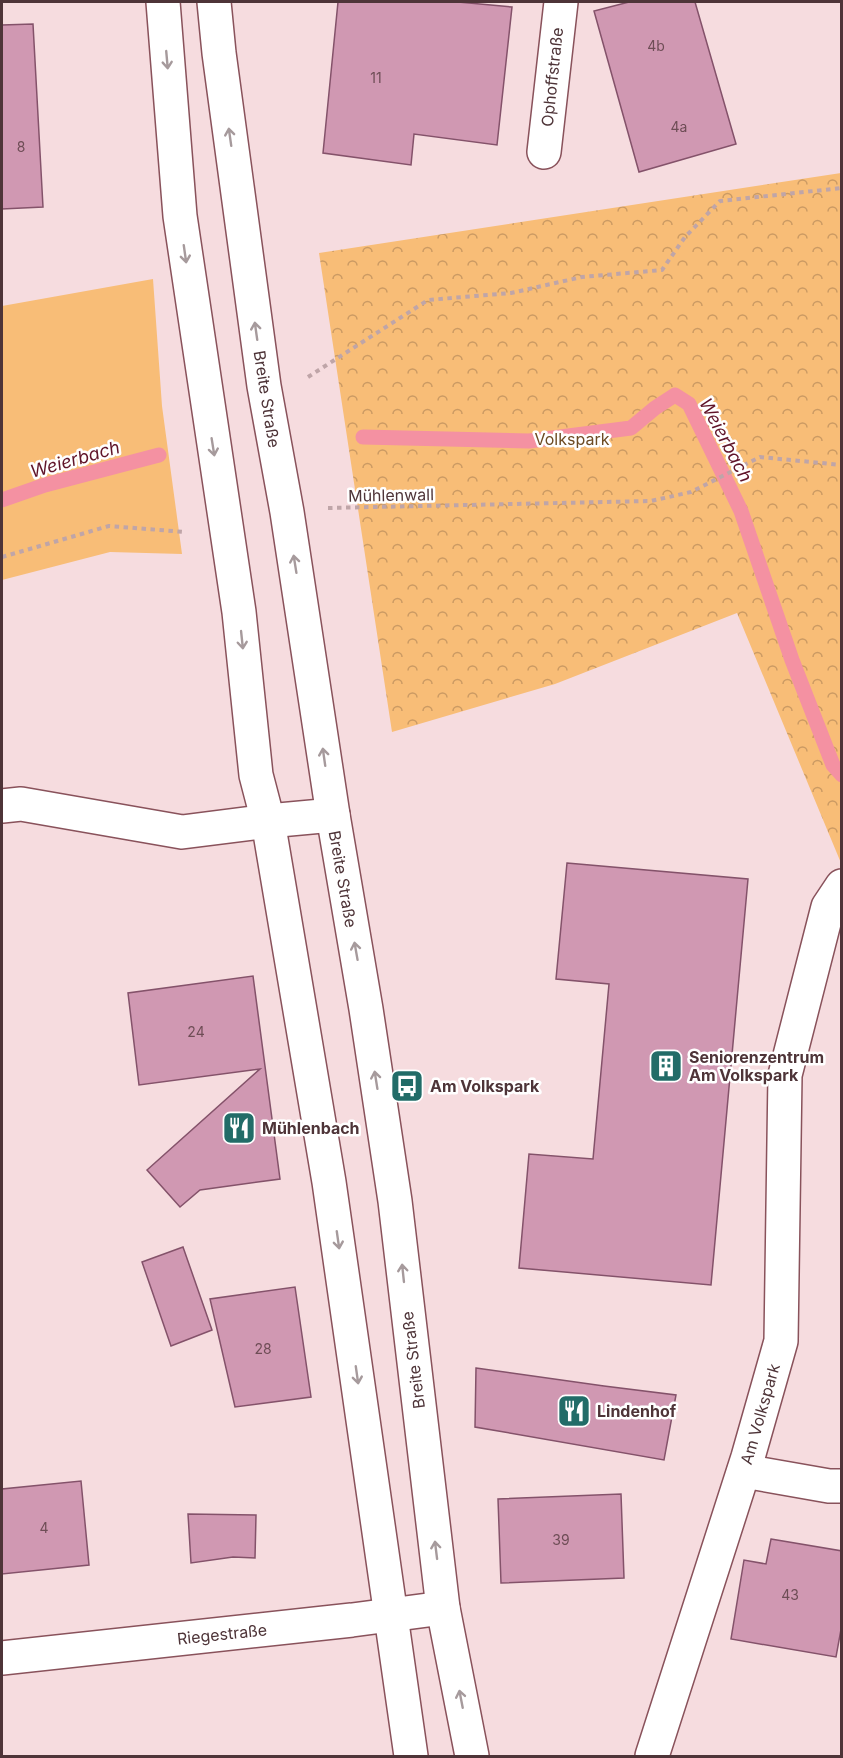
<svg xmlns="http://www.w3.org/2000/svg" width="843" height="1758" viewBox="0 0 843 1758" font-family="Inter,sans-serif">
<defs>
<pattern id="park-crowns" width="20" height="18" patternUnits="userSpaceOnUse" patternTransform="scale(1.5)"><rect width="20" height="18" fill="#f8bd77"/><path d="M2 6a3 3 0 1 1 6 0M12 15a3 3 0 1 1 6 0" fill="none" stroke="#cb9a63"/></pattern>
</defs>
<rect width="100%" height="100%" fill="#f6dcdf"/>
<path fill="#f8bd77" d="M 153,279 L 162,406 L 182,554 L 110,552 L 2,580 L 2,306 Z"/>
<path fill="url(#park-crowns)" d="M 841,173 L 841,863 L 737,613 L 555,684 L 392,732 L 319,253 Z"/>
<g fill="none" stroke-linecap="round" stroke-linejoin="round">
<g stroke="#f491a2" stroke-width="15">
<path d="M 363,437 L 529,441 L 631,428 L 655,408 L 675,395 L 689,404 L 741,511 L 792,660 L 833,765 L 842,775"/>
<path d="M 2,500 L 45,485 L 159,455"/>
</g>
</g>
<g fill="#d098b2" stroke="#84526a" stroke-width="1.5">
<path d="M 338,2 L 458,2 L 512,7 L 497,145 L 414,134 L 411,165 L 323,153 Z"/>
<path d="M 629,2 L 695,2 L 736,144 L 639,172 L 594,11 Z"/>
<path d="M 33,24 L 43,207 L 2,209 L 2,25 Z"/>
<path d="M 567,863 L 748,879 L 711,1285 L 519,1268 L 529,1154 L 593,1159 L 609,984 L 556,979 Z"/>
<path d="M 253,976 L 280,1179 L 200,1190 L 180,1207 L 147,1170 L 260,1069 L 139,1085 L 128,993 Z"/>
<path d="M 183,1247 L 212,1330 L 171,1346 L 142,1262 Z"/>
<path d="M 295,1287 L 311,1397 L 235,1407 L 210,1299 Z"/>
<path d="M 476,1368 L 604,1386 L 676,1395 L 664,1460 L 475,1427 Z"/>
<path d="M 81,1481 L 89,1565 L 2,1574 L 2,1489 Z"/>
<path d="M 621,1494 L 624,1578 L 501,1583 L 498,1499 Z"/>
<path d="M 188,1514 L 256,1515 L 255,1558 L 233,1557 L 191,1563 Z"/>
<path d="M 771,1539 L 842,1551 L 842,1624 L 836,1657 L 731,1639 L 744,1560 L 766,1564 Z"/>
</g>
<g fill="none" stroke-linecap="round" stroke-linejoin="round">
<g stroke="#89525b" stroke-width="36">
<g id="minor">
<path d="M 544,152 L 561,2"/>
<path d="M 2,806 L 21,804 L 182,832 L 268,821 L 333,815"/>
<path d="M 744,1471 L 829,1486 L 842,1486"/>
<path d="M 2,1658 L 352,1620 L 443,1608"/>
<path d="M 652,1756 L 748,1457 L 781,1341 L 785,1075 L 828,907 L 842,886"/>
</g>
</g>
<g stroke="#89525b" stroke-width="36">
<g id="major">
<path d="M 163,2 L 180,216 L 239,612 L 256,775 L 268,821 L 329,1182 L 411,1756"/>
<path d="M 214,2 L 219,53 L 264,386 L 287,512 L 333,815 L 366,1009 L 395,1201 L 443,1608 L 472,1756"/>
</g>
</g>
<g stroke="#bfa5a8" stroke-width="4" stroke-dasharray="4.5 4.5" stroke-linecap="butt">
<path d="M 308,377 L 428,300 L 511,293 L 582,277 L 662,270 L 685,237 L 720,201 L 842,188"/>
<path d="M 328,508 L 651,501 L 691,492 L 760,457 L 842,465"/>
<path d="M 2,557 L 109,526 L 185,532"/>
</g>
<use href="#minor" stroke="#fff" stroke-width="33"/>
<use href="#major" stroke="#fff" stroke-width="33"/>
</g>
<defs><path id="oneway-shaft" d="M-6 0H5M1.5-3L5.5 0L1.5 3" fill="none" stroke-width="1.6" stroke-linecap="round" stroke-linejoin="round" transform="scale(1.5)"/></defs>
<g stroke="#a69a9c">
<use href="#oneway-shaft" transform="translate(167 60) rotate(85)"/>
<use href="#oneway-shaft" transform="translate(230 137) rotate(-98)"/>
<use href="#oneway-shaft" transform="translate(185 254) rotate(82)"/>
<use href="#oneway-shaft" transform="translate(256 331) rotate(-98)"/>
<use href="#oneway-shaft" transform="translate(213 447) rotate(81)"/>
<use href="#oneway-shaft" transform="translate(295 564) rotate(-99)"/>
<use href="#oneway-shaft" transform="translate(242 640) rotate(84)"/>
<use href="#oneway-shaft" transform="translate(324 757) rotate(-98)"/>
<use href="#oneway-shaft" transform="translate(356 951) rotate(-100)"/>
<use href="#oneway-shaft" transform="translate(376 1080) rotate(-99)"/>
<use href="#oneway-shaft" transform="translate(338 1240) rotate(82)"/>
<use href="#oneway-shaft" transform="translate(403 1273) rotate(-96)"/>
<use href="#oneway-shaft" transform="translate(357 1375) rotate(82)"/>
<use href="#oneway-shaft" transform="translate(436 1550) rotate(-97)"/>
<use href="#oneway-shaft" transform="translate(461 1699) rotate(-101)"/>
</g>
<defs>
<g id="building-square" transform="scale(1.725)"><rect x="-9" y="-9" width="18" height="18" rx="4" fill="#226c68" stroke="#fff"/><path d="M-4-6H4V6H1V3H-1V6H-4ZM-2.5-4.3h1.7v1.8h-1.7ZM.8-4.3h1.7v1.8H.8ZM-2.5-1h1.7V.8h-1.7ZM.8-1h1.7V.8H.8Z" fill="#fff"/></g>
<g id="bus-square" transform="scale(1.725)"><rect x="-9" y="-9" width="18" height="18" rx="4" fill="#226c68" stroke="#fff"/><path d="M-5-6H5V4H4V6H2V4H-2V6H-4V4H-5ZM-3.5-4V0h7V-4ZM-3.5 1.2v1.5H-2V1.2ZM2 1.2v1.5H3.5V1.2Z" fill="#fff"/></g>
<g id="restaurant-square" transform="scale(1.725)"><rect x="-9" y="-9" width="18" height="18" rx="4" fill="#226c68" stroke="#fff"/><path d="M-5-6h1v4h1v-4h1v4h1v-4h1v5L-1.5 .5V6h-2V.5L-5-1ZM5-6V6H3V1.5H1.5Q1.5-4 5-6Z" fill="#fff"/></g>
</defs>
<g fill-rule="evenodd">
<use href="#building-square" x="666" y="1066"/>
<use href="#bus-square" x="407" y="1086"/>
<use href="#restaurant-square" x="239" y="1128"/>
<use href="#restaurant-square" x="574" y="1411"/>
</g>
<g text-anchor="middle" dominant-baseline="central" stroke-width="5" stroke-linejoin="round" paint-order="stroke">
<g font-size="14" fill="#6e4d56">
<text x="656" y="45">4b</text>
<text x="376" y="77">11</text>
<text x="679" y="126">4a</text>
<text x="21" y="146">8</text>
<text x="196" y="1031">24</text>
<text x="263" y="1348">28</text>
<text x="44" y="1527">4</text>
<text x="561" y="1539">39</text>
<text x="790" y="1594">43</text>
</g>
<g font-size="16" fill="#4e3438" stroke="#fff">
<text transform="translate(552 77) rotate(-84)">Ophoffstraße</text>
<text transform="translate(267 399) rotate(81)">Breite Straße</text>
<text transform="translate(391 495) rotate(-1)">Mühlenwall</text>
<text transform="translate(343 879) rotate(80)">Breite Straße</text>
<text transform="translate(413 1360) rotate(-97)">Breite Straße</text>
<text transform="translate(760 1414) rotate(-74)">Am Volkspark</text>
<text transform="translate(222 1634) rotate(-6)">Riegestraße</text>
</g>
<g font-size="16" fill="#6d4b23" stroke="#fff">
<text x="572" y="439">Volkspark</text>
</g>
<g font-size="16" font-weight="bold" fill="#4e3438" stroke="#fff" text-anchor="start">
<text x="689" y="1057">Seniorenzentrum<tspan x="689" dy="18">Am Volkspark</tspan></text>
<text x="430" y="1086">Am Volkspark</text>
<text x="262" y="1128">Mühlenbach</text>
<text x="597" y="1411">Lindenhof</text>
</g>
<g font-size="18" font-style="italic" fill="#601429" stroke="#fff">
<text transform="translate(726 440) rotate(62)">Weierbach</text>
<text transform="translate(75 459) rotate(-16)">Weierbach</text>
</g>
</g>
<rect width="843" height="1758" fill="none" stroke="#4e3438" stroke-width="6"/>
</svg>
